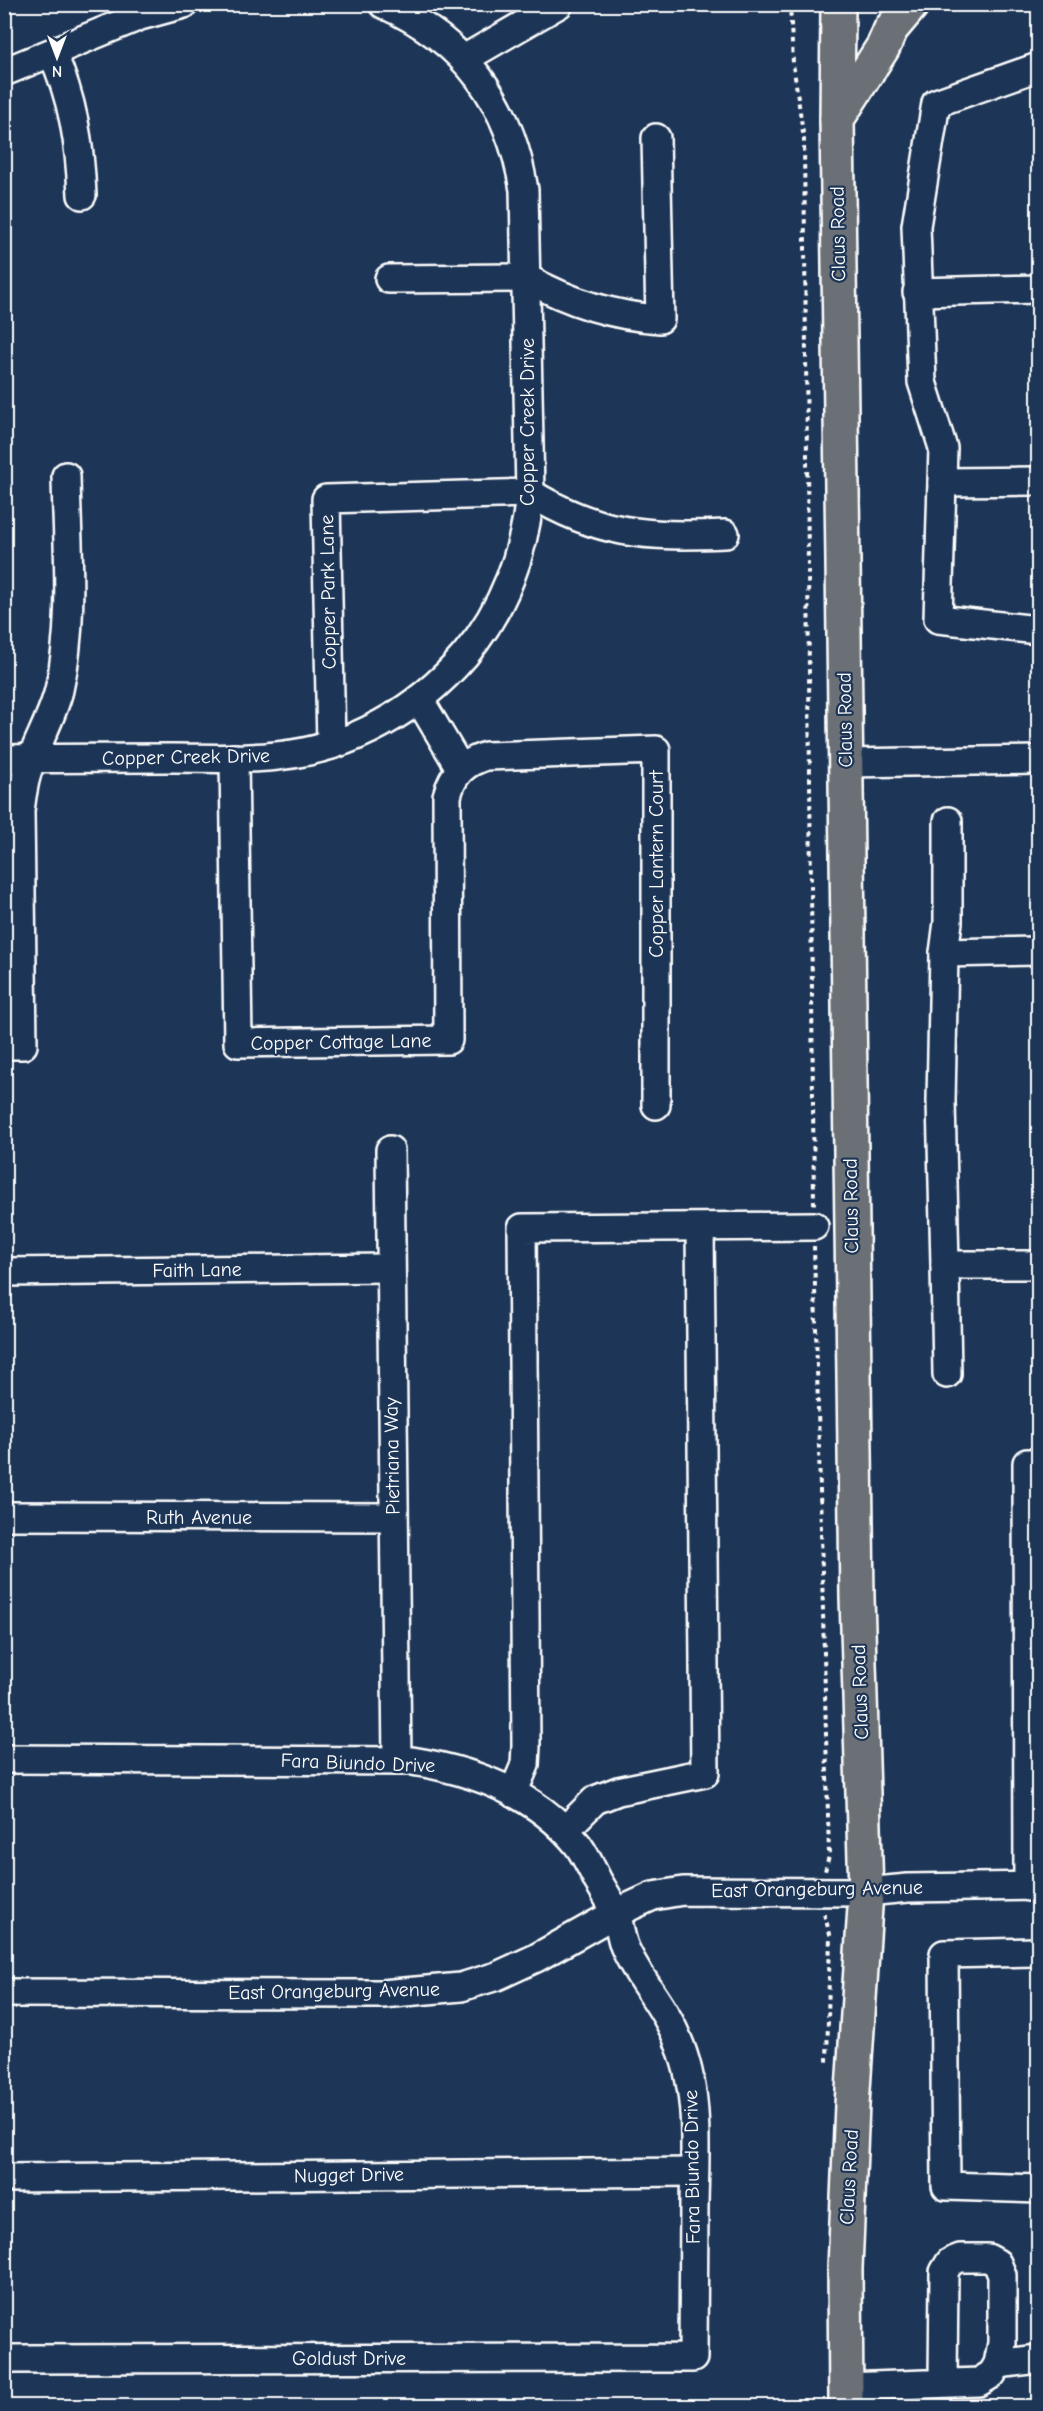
<svg xmlns="http://www.w3.org/2000/svg" width="1043" height="2411" viewBox="0 0 1043 2411" font-family="'Comic Neue',sans-serif">
<rect width="100%" height="100%" fill="#1d3557"/>
<filter id="ink" filterUnits="userSpaceOnUse"><feTurbulence type="fractalNoise" baseFrequency=".0167" numOctaves="2"/><feDisplacementMap in="SourceGraphic" scale="12" xChannelSelector="R" yChannelSelector="G"/><feConvolveMatrix kernelMatrix="1 2 1 2 8 2 1 2 1" color-interpolation-filters="sRGB"/></filter>
<g filter="url(#ink)">
<g fill="none" stroke-linecap="round" stroke-linejoin="round">
<g stroke="#fff" stroke-width="32">
<g id="minor">
<path d="M 52,53 C 73,98 80,145 82,195"/>
<path d="M 464,59 L 559,4"/>
<path d="M 1038,67 L 936,103 L 916,226 L 922,382 L 943,448 L 938,619 L 1038,630"/>
<path d="M 4,72 L 140,16 L 184,4"/>
<path d="M 526,278 C 569,302 611,316 660,319 L 656,138"/>
<path d="M 389,279 L 526,278"/>
<path d="M 917,292 L 1038,289"/>
<path d="M 942,482 L 1038,481"/>
<path d="M 530,493 C 599,535 646,537 725,534"/>
<path d="M 419,699 L 460,768"/>
<path d="M 331,745 L 326,499 L 530,493"/>
<path d="M 234,758 L 238,1043 L 448,1040 L 447,796 C 453,773 464,763 486,756 L 656,750 L 656,1105"/>
<path d="M 4,759 C 61,758 117,758 173,758 C 207,758 243,760 277,756 C 351,749 417,711 465,655 C 503,610 525,552 530,493 L 524,190 C 510,102 465,41 383,4"/>
<path d="M 845,763 L 1038,760"/>
<path d="M 948,821 L 948,922 L 944,953 L 941,1101 L 945,1265 L 1038,1265"/>
<path d="M 944,953 L 1038,951"/>
<path d="M 4,1045 L 23,1045 L 20,811 C 22,793 25,775 32,758 C 41,735 53,714 59,690 C 75,621 67,546 66,476"/>
<path d="M 390,1150 L 397,1761"/>
<path d="M 945,1265 L 947,1374"/>
<path d="M 4,1272 L 390,1268"/>
<path d="M 4,1516 L 393,1517"/>
<path d="M 4,1759 L 412,1761 C 475,1771 537,1794 578,1845 C 586,1856 592,1869 598,1881 C 604,1891 611,1902 616,1913 C 620,1924 620,1937 625,1948 C 639,1980 664,2005 677,2038 C 700,2090 695,2148 694,2204 C 694,2255 693,2307 693,2358 L 4,2359"/>
<path d="M 513,1793 L 525,1765 L 526,1746 L 522,1228 L 814,1226"/>
<path d="M 565,1830 L 595,1800 L 618,1791 L 705,1773 L 700,1228"/>
<path d="M 1028,1887 L 1027,1463 L 1038,1463"/>
<path d="M 1038,1952 L 944,1954 L 946,2186 L 1038,2189"/>
<path d="M 4,1993 L 382,1994 L 461,1987 L 497,1976 L 536,1958 L 616,1913 L 653,1896 L 683,1891 L 866,1892 L 908,1888 L 1038,1886"/>
<path d="M 4,2178 L 694,2172"/>
<path d="M 998,2364 L 1038,2359"/>
<path d="M 845,2387 L 979,2382 L 992,2374 L 998,2364 L 1002,2343 L 1002,2275 L 997,2263 L 988,2258 L 960,2258 L 950,2262 L 944,2272 L 943,2383"/>
</g>
</g>
<g stroke="#fff" stroke-width="38">
<g id="major">
<path d="M 838,4 L 837,119 L 857,1597 L 866,1892 L 852,2105 L 845,2268 L 846,2406"/>
<path d="M 837,119 L 883,47 L 891,29 L 912,4"/>
</g>
</g>
<g stroke="#fff" stroke-width="4" stroke-dasharray="4.5 4.5" stroke-linecap="butt">
<path d="M 790,4 L 793,63 L 804,140 L 814,1206"/>
<path d="M 814,1246 L 829,1856 L 825,1871"/>
<path d="M 824,1914 L 830,1934 L 827,2062"/>
</g>
<use href="#minor" stroke="#1d3557" stroke-width="27"/>
<use href="#major" stroke="#6a7074" stroke-width="33"/>
</g>
</g>
<g text-anchor="middle" dominant-baseline="central" stroke-width="4.5" stroke-linejoin="round" paint-order="stroke">
<g font-size="20" fill="#fff" stroke="#1d3557">
<text transform="translate(838 234) rotate(-91)">Claus Road</text>
<text transform="translate(527 422) rotate(-90)">Copper Creek Drive</text>
<text transform="translate(328 592) rotate(-91)">Copper Park Lane</text>
<text transform="translate(845 720) rotate(-91)">Claus Road</text>
<text transform="translate(186 757) rotate(-1)">Copper Creek Drive</text>
<text transform="translate(656 864) rotate(-90)">Copper Lantern Court</text>
<text transform="translate(341 1042) rotate(-1)">Copper Cottage Lane</text>
<text transform="translate(851 1206) rotate(-91)">Claus Road</text>
<text transform="translate(197 1270) rotate(-1)">Faith Lane</text>
<text transform="translate(392 1456) rotate(-91)">Pietriana Way</text>
<text x="199" y="1517">Ruth Avenue</text>
<text transform="translate(860 1692) rotate(-92)">Claus Road</text>
<text transform="translate(358 1763) rotate(2)">Fara Biundo Drive</text>
<text transform="translate(817 1889) rotate(-1)">East Orangeburg Avenue</text>
<text transform="translate(334 1991) rotate(-1)">East Orangeburg Avenue</text>
<text transform="translate(692 2167) rotate(-91)">Fara Biundo Drive</text>
<text transform="translate(349 2175) rotate(-1)">Nugget Drive</text>
<text transform="translate(849 2177) rotate(-87)">Claus Road</text>
<text x="349" y="2358">Goldust Drive</text>
</g>
</g>
<rect width="1043" height="2411" fill="none" stroke="#1d3557" stroke-width="24"/>
<rect x="12" y="12" width="1019" height="2387" fill="none" stroke="#fff" stroke-width="2" filter="url(#ink)"/>
<g transform="translate(57 57) rotate(180)" stroke="#1d3557" stroke-width="4.5" paint-order="stroke">
<path d="M0-4.5L10 22L0 15L-10 22Z" fill="#ffffff"/>
<text y="-9" font-size="16" font-weight="bold" text-anchor="middle" fill="#ffffff">N</text>
</g>
</svg>
